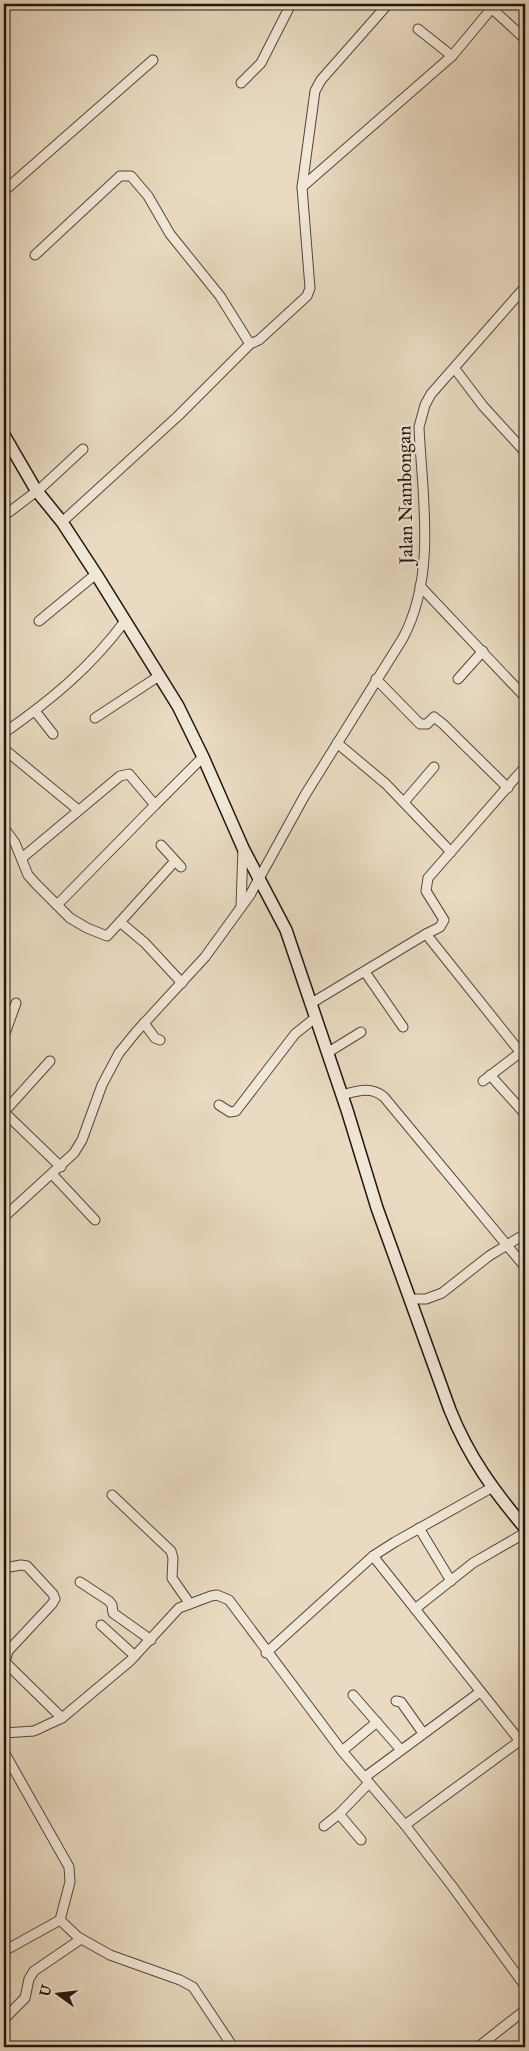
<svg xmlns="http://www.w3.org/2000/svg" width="529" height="2051" viewBox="0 0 529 2051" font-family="'IM FELL Great Primer',serif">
<rect width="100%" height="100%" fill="#e9dac1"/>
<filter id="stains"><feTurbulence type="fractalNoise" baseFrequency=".004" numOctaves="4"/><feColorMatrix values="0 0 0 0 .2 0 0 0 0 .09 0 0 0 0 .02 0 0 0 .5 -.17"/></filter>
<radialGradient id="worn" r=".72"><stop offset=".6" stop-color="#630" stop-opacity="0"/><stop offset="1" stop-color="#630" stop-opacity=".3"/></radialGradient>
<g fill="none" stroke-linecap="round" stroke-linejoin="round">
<g stroke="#54473a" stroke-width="11">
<g id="street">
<path d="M 487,4 L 525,39"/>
<path d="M 418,29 L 452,56"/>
<path d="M 241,83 L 261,63 L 291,4"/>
<path d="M 302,187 L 452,56 L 492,8"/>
<path d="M 4,191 L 153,60"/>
<path d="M 35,255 L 120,176 L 131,176 L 148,196 L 170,234 L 220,296 L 250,344"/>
<path d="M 455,369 L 483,406 L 525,452"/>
<path d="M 4,516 L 42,487 L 83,449"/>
<path d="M 62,522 L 178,416 L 250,344 L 259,340 L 307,296 L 310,288 L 302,187 L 315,91 L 321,80 L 388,4"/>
<path d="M 420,586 L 525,697"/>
<path d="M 39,621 L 96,574"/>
<path d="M 376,679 L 420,724 L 427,724 L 434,717 L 443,724 L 508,788"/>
<path d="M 458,679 L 483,651"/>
<path d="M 35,711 L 53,734"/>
<path d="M 95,718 L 159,676"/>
<path d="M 4,733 C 51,700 90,668 125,621"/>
<path d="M 337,743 L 386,784 L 451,852"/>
<path d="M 4,749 L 77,809"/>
<path d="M 404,802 L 434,767"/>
<path d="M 4,828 L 15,843 L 28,875 L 36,884 L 70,918 L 87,928 L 107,936 L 120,922 L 145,943 L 182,983"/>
<path d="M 161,845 L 181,867"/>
<path d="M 22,858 L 120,776 L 129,774 L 155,805 L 203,757"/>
<path d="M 57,905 L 155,805"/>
<path d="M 241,907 L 243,848"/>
<path d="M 120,922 L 175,861"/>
<path d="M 426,934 L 440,927 L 444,920 L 426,891 L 428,878 L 525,767"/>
<path d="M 365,972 L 403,1027"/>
<path d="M 310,1004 L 426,934 L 525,1058"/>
<path d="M 144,1023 L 155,1038 L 160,1040"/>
<path d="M 4,1036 L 16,1003"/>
<path d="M 327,1053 L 361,1032"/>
<path d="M 490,1075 L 525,1114"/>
<path d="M 483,1081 L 521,1052"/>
<path d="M 342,1095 C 357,1091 371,1086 384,1097 L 525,1267"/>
<path d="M 219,1105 L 230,1112 L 236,1111 L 295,1034 L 315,1018"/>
<path d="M 4,1112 L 61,1167"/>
<path d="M 4,1112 L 50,1061"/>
<path d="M 52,1174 L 95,1220"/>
<path d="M 4,1217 L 74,1153 L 82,1140 L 102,1085 L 119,1053 L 136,1032 L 205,957 L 250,895 L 305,795 L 403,638 C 437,574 422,495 419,427 L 425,405 L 431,394 L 525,287"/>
<path d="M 410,1299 L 426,1299 L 442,1293 L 489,1256 L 525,1234"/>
<path d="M 112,1495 L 171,1551 L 173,1558 L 172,1578 L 190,1604"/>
<path d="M 419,1528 L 451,1581"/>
<path d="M 373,1556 L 520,1741"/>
<path d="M 4,1568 L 21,1565 L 27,1566 L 53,1594 L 55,1599 L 52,1604 L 8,1651 L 5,1662 L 62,1718"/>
<path d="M 80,1582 L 109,1601 L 112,1605 L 113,1613 L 151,1640"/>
<path d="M 415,1609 L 473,1563 L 525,1533"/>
<path d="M 101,1625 L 135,1656"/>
<path d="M 266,1653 L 373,1556 L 395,1542 L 491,1488"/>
<path d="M 353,1695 L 401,1750"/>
<path d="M 396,1701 L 401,1702 L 423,1733"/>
<path d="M 4,1733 L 34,1731 L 62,1718 L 130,1661 L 179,1608 L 211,1596 L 217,1595 L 229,1600 L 342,1751 L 405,1825 L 452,1886 L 525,1986"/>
<path d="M 342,1751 L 377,1722"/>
<path d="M 4,1752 L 69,1867 L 70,1882 L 60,1920 L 4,1951"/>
<path d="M 365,1777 L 480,1692"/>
<path d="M 339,1814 L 361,1840"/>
<path d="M 405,1825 L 525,1737"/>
<path d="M 324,1826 L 339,1814 L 369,1783"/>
<path d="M 60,1920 L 78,1937 L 110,1955 L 180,1980 L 193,1987 L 233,2047"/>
<path d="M 4,2019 L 25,1998 L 29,1979 L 34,1971 L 81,1939"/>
<path d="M 478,2047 L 525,2010"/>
</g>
</g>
<g stroke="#22160d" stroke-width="14">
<path id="secondary" d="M 4,435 L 36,490 L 62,522 L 96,574 L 178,706 L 203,757 L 243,848 L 286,930 L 347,1110 L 377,1208 L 450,1410 C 469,1457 493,1490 525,1528"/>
</g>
<use href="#street" stroke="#f1e7d7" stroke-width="9"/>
<use href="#secondary" stroke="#f1e7d7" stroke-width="11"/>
</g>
<g text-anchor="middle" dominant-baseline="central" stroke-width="5" stroke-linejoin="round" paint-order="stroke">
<g font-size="19" fill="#22160d" stroke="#f1e7d7">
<text transform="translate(405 495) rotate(-91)">Jalan Nambongan</text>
</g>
</g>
<rect width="529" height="2051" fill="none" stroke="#e9dac1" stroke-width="20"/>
<rect x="5" y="5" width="519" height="2041" fill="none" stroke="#22160d" stroke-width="2.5"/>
<rect x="10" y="10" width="509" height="2031" fill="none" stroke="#22160d"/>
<g transform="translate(58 1994) rotate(285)" stroke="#f1e7d7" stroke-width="4" paint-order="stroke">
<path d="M0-4L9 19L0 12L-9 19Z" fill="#22160d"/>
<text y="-8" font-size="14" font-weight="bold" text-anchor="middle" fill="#22160d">U</text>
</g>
<rect width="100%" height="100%" filter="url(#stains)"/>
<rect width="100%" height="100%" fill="url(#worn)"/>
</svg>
